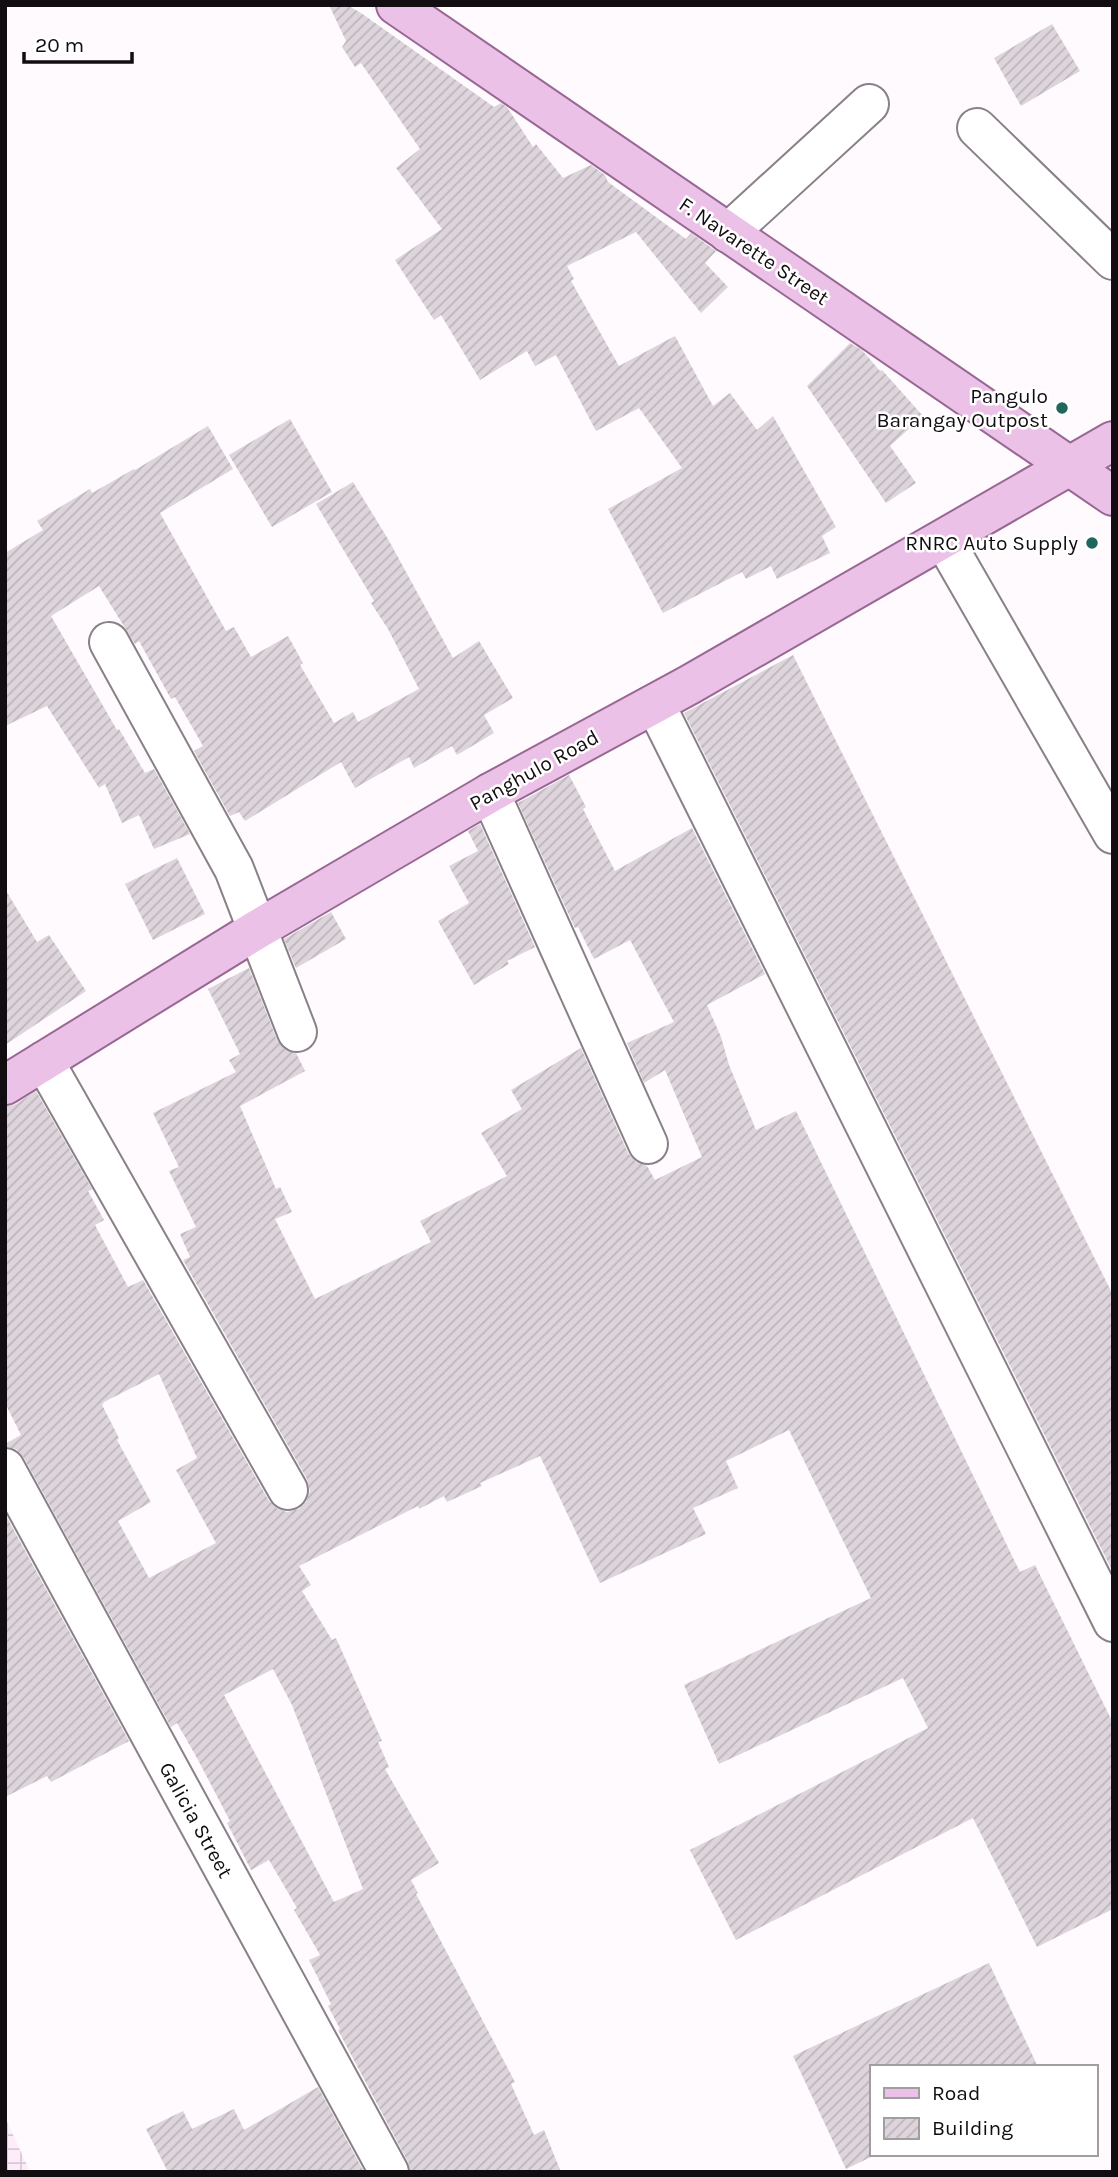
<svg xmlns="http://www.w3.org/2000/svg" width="1118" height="2177" viewBox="0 0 1118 2177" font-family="Karla,sans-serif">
<defs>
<pattern id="industrial-grid" width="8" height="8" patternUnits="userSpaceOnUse" patternTransform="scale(1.75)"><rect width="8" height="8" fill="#fdecfa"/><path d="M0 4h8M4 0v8" fill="none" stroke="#d8c9d5"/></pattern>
<pattern id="building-hatch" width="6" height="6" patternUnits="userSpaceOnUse" patternTransform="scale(1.75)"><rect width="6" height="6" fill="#ded4dc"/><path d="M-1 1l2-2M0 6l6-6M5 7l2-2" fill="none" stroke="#bdb5bc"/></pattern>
</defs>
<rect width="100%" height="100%" fill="#fefafd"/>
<path fill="url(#industrial-grid)" d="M 5,2117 L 30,2172 L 5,2172 Z"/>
<g fill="url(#building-hatch)" fill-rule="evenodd">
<path d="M 329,5 L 347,5 L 361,13 L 494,107 L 501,103 L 507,107 L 533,147 L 536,144 L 563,178 L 591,165 L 605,175 L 608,182 L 686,239 L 691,233 L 716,251 L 705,263 L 728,287 L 701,313 L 636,232 L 567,266 L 574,279 L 571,281 L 619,366 L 675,336 L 713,406 L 730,393 L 757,430 L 773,416 L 836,527 L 822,536 L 830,553 L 777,579 L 771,566 L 746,579 L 742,572 L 663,613 L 608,509 L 682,468 L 639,408 L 596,431 L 556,355 L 535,366 L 527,351 L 480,380 L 441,315 L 434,320 L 395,260 L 442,229 L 396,168 L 420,149 L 361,63 L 355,67 L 342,47 L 346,41 Z"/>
<path d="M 1052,24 L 1080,71 L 1021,106 L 994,58 Z"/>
<path d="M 850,343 L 862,350 L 880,371 L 882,370 L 923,416 L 890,446 L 916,483 L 886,503 L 807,386 Z"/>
<path d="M 290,419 L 332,492 L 272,527 L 229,455 Z"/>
<path d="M 208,426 L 233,469 L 160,513 L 226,631 L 234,627 L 251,657 L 288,636 L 303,663 L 300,665 L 334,723 L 353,712 L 358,722 L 419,689 L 388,629 L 371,603 L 374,601 L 316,504 L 353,482 L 388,539 L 453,658 L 479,641 L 513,698 L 484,715 L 494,733 L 457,755 L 452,746 L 414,768 L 409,757 L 355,788 L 341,762 L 245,821 L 239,812 L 230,816 L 194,751 L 203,746 L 175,697 L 171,699 L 139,641 L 135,644 L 99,586 L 51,616 L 117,730 L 119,729 L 145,773 L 154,769 L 190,834 L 154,849 L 139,815 L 122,823 L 105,784 L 99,788 L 47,706 L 5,726 L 5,553 L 43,530 L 37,521 L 90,489 L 92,493 L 134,469 L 135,470 Z"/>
<path d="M 793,655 L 1113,1295 L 1113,1572 L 684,713 Z"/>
<path d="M 569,775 L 586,807 L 583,809 L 615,871 L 692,828 L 765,974 L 707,1005 L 721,1037 L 729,1065 L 756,1130 L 796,1111 L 1020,1572 L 1035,1565 L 1113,1723 L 1113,1909 L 1037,1947 L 973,1818 L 736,1940 L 690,1850 L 928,1728 L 903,1678 L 719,1764 L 684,1685 L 871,1598 L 789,1430 L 726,1461 L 738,1488 L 693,1508 L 706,1534 L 600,1583 L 540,1456 L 480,1483 L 482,1486 L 447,1502 L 444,1496 L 419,1509 L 418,1506 L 299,1566 L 311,1585 L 302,1591 L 332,1640 L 336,1638 L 382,1741 L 378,1742 L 389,1767 L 385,1769 L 439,1863 L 411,1880 L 418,1893 L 416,1894 L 515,2082 L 511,2084 L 534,2135 L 544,2130 L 561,2172 L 411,2172 L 408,2162 L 338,2030 L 340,2029 L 328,2006 L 331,2004 L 309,1960 L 320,1955 L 294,1910 L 297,1908 L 269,1860 L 251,1870 L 227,1823 L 230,1821 L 197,1758 L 177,1723 L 171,1727 L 24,1458 L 16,1449 L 5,1446 L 5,1444 L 21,1435 L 5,1403 L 5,1107 L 16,1104 L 36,1091 L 92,1189 L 88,1191 L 104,1220 L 95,1225 L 128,1287 L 143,1280 L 269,1501 L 278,1509 L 287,1512 L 299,1509 L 306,1502 L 310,1491 L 307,1479 L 183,1260 L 190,1257 L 180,1234 L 196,1227 L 169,1171 L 179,1167 L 153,1113 L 236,1072 L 229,1060 L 240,1054 L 208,989 L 249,968 L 277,1040 L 284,1049 L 296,1053 L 305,1071 L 240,1106 L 276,1189 L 280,1187 L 292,1212 L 275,1219 L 315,1299 L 431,1242 L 420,1221 L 507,1176 L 481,1133 L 522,1109 L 511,1090 L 581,1048 L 628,1153 L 636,1162 L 647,1166 L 655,1180 L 702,1157 L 665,1070 L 644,1083 L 627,1043 L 674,1022 L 630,940 L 594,959 L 578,927 L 575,928 L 518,803 ZM 159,1374 L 197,1458 L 176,1470 L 216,1543 L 149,1578 L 118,1521 L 151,1502 L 117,1440 L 119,1438 L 102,1405 L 104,1402 ZM 273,1669 L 292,1705 L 363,1889 L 334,1902 L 224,1695 Z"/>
<path d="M 480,824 L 535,947 L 507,961 L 509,964 L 474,985 L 438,921 L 469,903 L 449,866 L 478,851 L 468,831 Z"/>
<path d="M 177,858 L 205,914 L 153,940 L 125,884 Z"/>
<path d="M 5,889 L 37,942 L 49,935 L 86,991 L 5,1045 Z"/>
<path d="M 331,912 L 346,939 L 296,968 L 284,939 Z"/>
<path d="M 5,1514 L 129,1741 L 51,1782 L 47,1776 L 5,1797 Z"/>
<path d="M 989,1963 L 1038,2067 L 871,2067 L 871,2157 L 846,2169 L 793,2056 Z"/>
<path d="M 318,2087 L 364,2172 L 168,2172 L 146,2129 L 183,2111 L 192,2129 L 234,2109 L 244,2130 Z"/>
</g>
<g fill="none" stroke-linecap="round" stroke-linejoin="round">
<g stroke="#898088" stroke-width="42">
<g id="minor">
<path d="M 977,128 L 1113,260"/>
<path d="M 728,233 L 869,104"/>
<path d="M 944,540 L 1113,834"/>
<path d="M 109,642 L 234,869 L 297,1032"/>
<path d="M 655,704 L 1113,1622"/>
<path d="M 490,793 L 648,1144"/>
<path d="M 44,1061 L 288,1490"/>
<path d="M 5,1468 L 389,2172"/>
</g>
</g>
<g stroke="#986793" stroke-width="42">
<g id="major">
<path d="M 396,5 L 1113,496"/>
<path d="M 5,1085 L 258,929 L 490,793 L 689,685 L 1113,441"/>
</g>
</g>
<use href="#minor" stroke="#fff" stroke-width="38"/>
<use href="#major" stroke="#ecc1e8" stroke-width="38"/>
</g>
<g fill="#1f675b" stroke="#fff" stroke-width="2.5">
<circle cx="1062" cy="408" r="7"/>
<circle cx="1092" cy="543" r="7"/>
</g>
<g text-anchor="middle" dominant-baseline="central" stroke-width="5" stroke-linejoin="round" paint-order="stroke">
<g font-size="21" fill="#110d10" stroke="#fff">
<text transform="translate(754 251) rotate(34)">F. Navarette Street</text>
<text transform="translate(534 770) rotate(-29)">Panghulo Road</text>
<text transform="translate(196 1820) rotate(61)">Galicia Street</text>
</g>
<g font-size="21" fill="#110d10" stroke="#fff" text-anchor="end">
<text x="1048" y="396">Pangulo<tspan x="1048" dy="24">Barangay Outpost</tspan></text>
<text x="1078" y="543">RNRC Auto Supply</text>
</g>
</g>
<rect width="1118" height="2177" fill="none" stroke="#110d10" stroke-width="14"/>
<rect x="870" y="2065" width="228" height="91" fill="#ffffff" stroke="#a09e9f" stroke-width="2"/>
<rect x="884" y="2088" width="35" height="10" fill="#ecc1e8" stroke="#a09e9f" stroke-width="2"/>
<text x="932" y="2100" font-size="21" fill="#110d10">Road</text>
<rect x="884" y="2118" width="35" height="21" fill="url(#building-hatch)" stroke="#a09e9f" stroke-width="2"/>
<text x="932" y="2135" font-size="21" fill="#110d10">Building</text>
<path d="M24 52v10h108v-10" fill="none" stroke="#110d10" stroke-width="3.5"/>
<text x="35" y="52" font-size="21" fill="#110d10" stroke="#ffffff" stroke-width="5" paint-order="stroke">20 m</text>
</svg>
